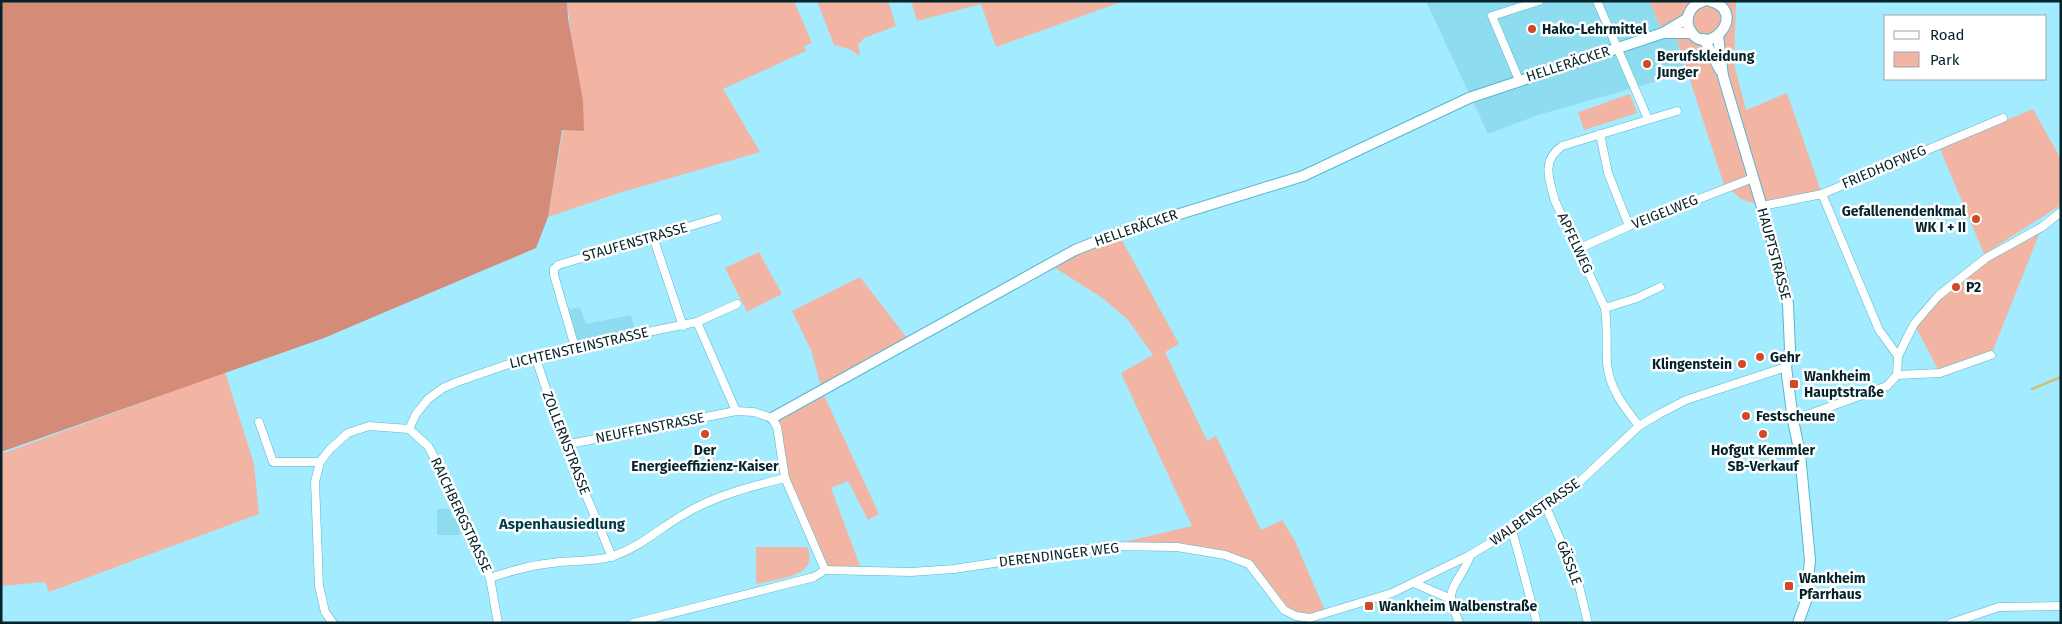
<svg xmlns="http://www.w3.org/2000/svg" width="2062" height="624" viewBox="0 0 2062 624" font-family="'Fira Sans',sans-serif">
<rect width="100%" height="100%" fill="#a3ebfe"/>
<g fill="#8ddcf0">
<path d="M 1426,1 L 1649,1 L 1663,33 L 1675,33 L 1686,73 L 1538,115 L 1488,134 Z"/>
<path d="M 580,307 L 586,324 L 631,315 L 636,334 L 575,347 L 564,311 Z"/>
<path d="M 437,509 L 451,509 L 451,517 L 456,517 L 460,527 L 460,535 L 437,535 Z"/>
</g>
<g fill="#f2b5a4">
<path d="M 567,1 L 794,1 L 812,43 L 804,46 L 806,51 L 723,89 L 760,152 L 619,193 L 548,217 L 563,130 L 583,131 Z"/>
<path d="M 817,1 L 888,1 L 896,26 L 864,38 L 858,45 L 860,56 L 849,49 L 834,45 Z"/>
<path d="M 911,1 L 1124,1 L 996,47 L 981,4 L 917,21 Z"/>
<path d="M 1649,1 L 1736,1 L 1734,64 L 1746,110 L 1787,93 L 1822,194 L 1762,206 L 1741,199 L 1730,189 L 1725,188 L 1675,34 L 1663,33 Z"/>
<path d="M 1630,94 L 1637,113 L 1584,130 L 1578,112 L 1576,113 Z"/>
<path d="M 2033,109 L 2061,159 L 2061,205 L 1984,254 L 1940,149 Z"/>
<path d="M 2042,227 L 1991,355 L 1940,373 L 1914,324 L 1921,314 L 1986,258 Z"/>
<path d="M 1118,233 L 1179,344 L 1165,352 L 1207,441 L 1216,436 L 1261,530 L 1282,520 L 1294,539 L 1326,613 L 1310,618 L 1284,610 L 1249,564 L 1177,547 L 1107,546 L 1192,526 L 1121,373 L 1153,355 L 1128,320 L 1104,299 L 1049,264 Z"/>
<path d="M 759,252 L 782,294 L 747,312 L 725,268 Z"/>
<path d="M 860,277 L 910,342 L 822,391 L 879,514 L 868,520 L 848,481 L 831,488 L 862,571 L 825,570 L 785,478 L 772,418 L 822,390 L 811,350 L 792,311 Z"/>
<path d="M 225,372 L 254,464 L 259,514 L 49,592 L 45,582 L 1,586 L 1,452 L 7,452 Z"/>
<path d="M 756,547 L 807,547 C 821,577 776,579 756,584 Z"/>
</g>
<path fill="#d48b78" d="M 1,1 L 567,1 L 568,18 L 583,101 L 584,131 L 562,130 L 548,217 L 536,248 L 324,338 L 1,452 Z"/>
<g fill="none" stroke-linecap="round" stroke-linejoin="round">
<path stroke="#d1bf77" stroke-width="2.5" d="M 2032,389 L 2061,377"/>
<g stroke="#57b7cd" stroke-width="9">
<g id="minor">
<path d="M 1597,1 L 1648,119"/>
<path d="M 1519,80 L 1492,16 L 1539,1"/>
<path d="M 1600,134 L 1608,173 L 1629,226"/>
<path d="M 1762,206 L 1822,194 L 2003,118"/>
<path d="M 653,237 L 683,326"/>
<path d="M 1578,249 L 1629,226 L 1753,178"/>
<path d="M 1605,308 L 1637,298 L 1660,287"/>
<path d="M 697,322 L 736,411"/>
<path d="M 575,347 L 554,275 L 554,269 L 558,265 L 718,218"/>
<path d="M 535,356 L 565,445 L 612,557"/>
<path d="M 1898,356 L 1914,324 L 1938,296 L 1986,258 L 2042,227 L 2061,212"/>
<path d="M 1897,375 L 1940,373 L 1991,355"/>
<path d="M 1793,420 L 1887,386 L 1897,375 L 1898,356 L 1879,330 L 1822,194"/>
<path d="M 259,422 L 273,462 L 320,462"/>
<path d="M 1639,426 C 1624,407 1609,388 1607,363 C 1606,344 1608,329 1605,308 L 1555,201 C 1549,179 1541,161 1562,146 L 1677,111"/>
<path d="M 409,429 L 416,414 L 428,399 L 443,388 L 457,382 L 514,362 L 554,351 L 697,322 L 737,304"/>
<path d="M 565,445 L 736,411 L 754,412 L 772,418 L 777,427 L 785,478 L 825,570"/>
<path d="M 1545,505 L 1577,578 L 1588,623"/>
<path d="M 1512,530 L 1537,623"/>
<path d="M 825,570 L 911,572 L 954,569 L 1107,546 L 1177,547 L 1225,555 L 1249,564 L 1284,610 L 1296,616 L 1310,618 L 1392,593 L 1470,555 L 1512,530 L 1575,486 L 1639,426 L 1659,414 L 1686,400 L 1786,367"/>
<path d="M 490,578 C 516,569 533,565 560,562 C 579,560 595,562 613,556 C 641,547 662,526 688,512 C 717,495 753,486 785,478"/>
<path d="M 1414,583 L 1451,599"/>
<path d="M 333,623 L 325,612 L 319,586 L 315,482 L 320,462 L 330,449 L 348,433 L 369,426 L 409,429 L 428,446 L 443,474 L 490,578 L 498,623"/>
<path d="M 634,623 L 814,577 L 825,570"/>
<path d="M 1459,623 C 1457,616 1452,607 1451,600 C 1449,586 1467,570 1470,555"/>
<path d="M 1951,623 L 1999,607 L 2061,606"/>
</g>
</g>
<g stroke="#57b7cd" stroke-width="12">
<g id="tertiary">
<path d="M 1704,1 C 1692,4 1684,16 1689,28 C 1705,63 1751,12 1710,1"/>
<path d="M 1663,33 L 1692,33"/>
<path d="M 1718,36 L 1723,76 L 1780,268 L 1788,304 L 1790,349 L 1786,367 L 1793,420 L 1800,454 L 1810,560 L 1806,601 L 1798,623"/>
<path d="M 1704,39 L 1720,70"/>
<path d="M 772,418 L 1075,250 L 1118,233 L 1303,176 L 1469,98 L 1663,33 L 1688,18"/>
</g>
</g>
<use href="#minor" stroke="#fff" stroke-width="8"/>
<use href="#tertiary" stroke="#fff" stroke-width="10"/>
</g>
<g fill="#d24925" stroke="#fff" stroke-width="2">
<circle cx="1532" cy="29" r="5"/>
<circle cx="1647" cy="64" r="5"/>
<circle cx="1976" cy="219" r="5"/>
<circle cx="1956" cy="287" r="5"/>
<circle cx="1760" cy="357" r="5"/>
<circle cx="1742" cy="364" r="5"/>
<rect x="1789" y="379" width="10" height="10" rx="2.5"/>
<circle cx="1746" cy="416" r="5"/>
<circle cx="705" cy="434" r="5"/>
<circle cx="1763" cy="434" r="5"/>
<rect x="1784" y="581" width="10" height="10" rx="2.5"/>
<rect x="1364" y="601" width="10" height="10" rx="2.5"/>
</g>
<g text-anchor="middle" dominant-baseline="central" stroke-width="5" stroke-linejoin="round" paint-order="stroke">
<g font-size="14" font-weight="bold" fill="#04232a" stroke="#fff" text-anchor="start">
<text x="1542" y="29">Hako-Lehrmittel</text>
<text x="1657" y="56">Berufskleidung<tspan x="1657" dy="16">Junger</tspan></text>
<text x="1966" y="211" text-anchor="end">Gefallenendenkmal<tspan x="1966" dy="16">WK I + II</tspan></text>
<text x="1966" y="287">P2</text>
<text x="1770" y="357">Gehr</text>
<text x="1732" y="364" text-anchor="end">Klingenstein</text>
<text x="1804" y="376">Wankheim<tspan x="1804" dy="16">Hauptstraße</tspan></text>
<text x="1756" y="416">Festscheune</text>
<text x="705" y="450" text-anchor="middle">Der<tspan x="705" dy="16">Energieeffizienz-Kaiser</tspan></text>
<text x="1763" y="450" text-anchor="middle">Hofgut Kemmler<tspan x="1763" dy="16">SB-Verkauf</tspan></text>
<text x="1799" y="578">Wankheim<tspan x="1799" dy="16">Pfarrhaus</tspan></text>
<text x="1379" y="606">Wankheim Walbenstraße</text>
</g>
<g font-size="14" fill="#04232a" stroke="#fff">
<text transform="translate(1568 64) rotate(-18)">HELLERÄCKER</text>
<text transform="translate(1884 167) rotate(-23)">FRIEDHOFWEG</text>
<text transform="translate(1665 212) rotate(-22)">VEIGELWEG</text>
<text transform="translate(1136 228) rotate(-19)">HELLERÄCKER</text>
<text transform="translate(635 242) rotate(-16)">STAUFENSTRASSE</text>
<text transform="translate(1575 243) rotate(65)">APFELWEG</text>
<text transform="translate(1774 254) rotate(75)">HAUPTSTRASSE</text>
<text transform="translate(579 348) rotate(-13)">LICHTENSTEINSTRASSE</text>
<text transform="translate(650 428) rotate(-11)">NEUFFENSTRASSE</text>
<text transform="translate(566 443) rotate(69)">ZOLLERNSTRASSE</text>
<text transform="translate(1535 512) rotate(-35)">WALBENSTRASSE</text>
<text transform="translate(461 515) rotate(65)">RAICHBERGSTRASSE</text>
<text transform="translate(1059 555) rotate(-7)">DERENDINGER WEG</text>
<text transform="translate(1569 563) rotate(69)">GÄSSLE</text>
</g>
<g font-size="15" font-weight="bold" fill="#003b46" stroke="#fff">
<text x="562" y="524">Aspenhausiedlung</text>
</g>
</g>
<rect width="2062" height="624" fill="none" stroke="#04232a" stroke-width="5"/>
<rect x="1884" y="15" width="162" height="65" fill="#ffffff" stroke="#9ba7aa"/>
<rect x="1894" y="31" width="25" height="8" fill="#ffffff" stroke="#9ba7aa"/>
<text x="1930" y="40" font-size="15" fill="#04232a">Road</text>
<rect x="1894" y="52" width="25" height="15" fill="#f2b5a4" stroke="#9ba7aa"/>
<text x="1930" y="65" font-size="15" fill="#04232a">Park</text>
</svg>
